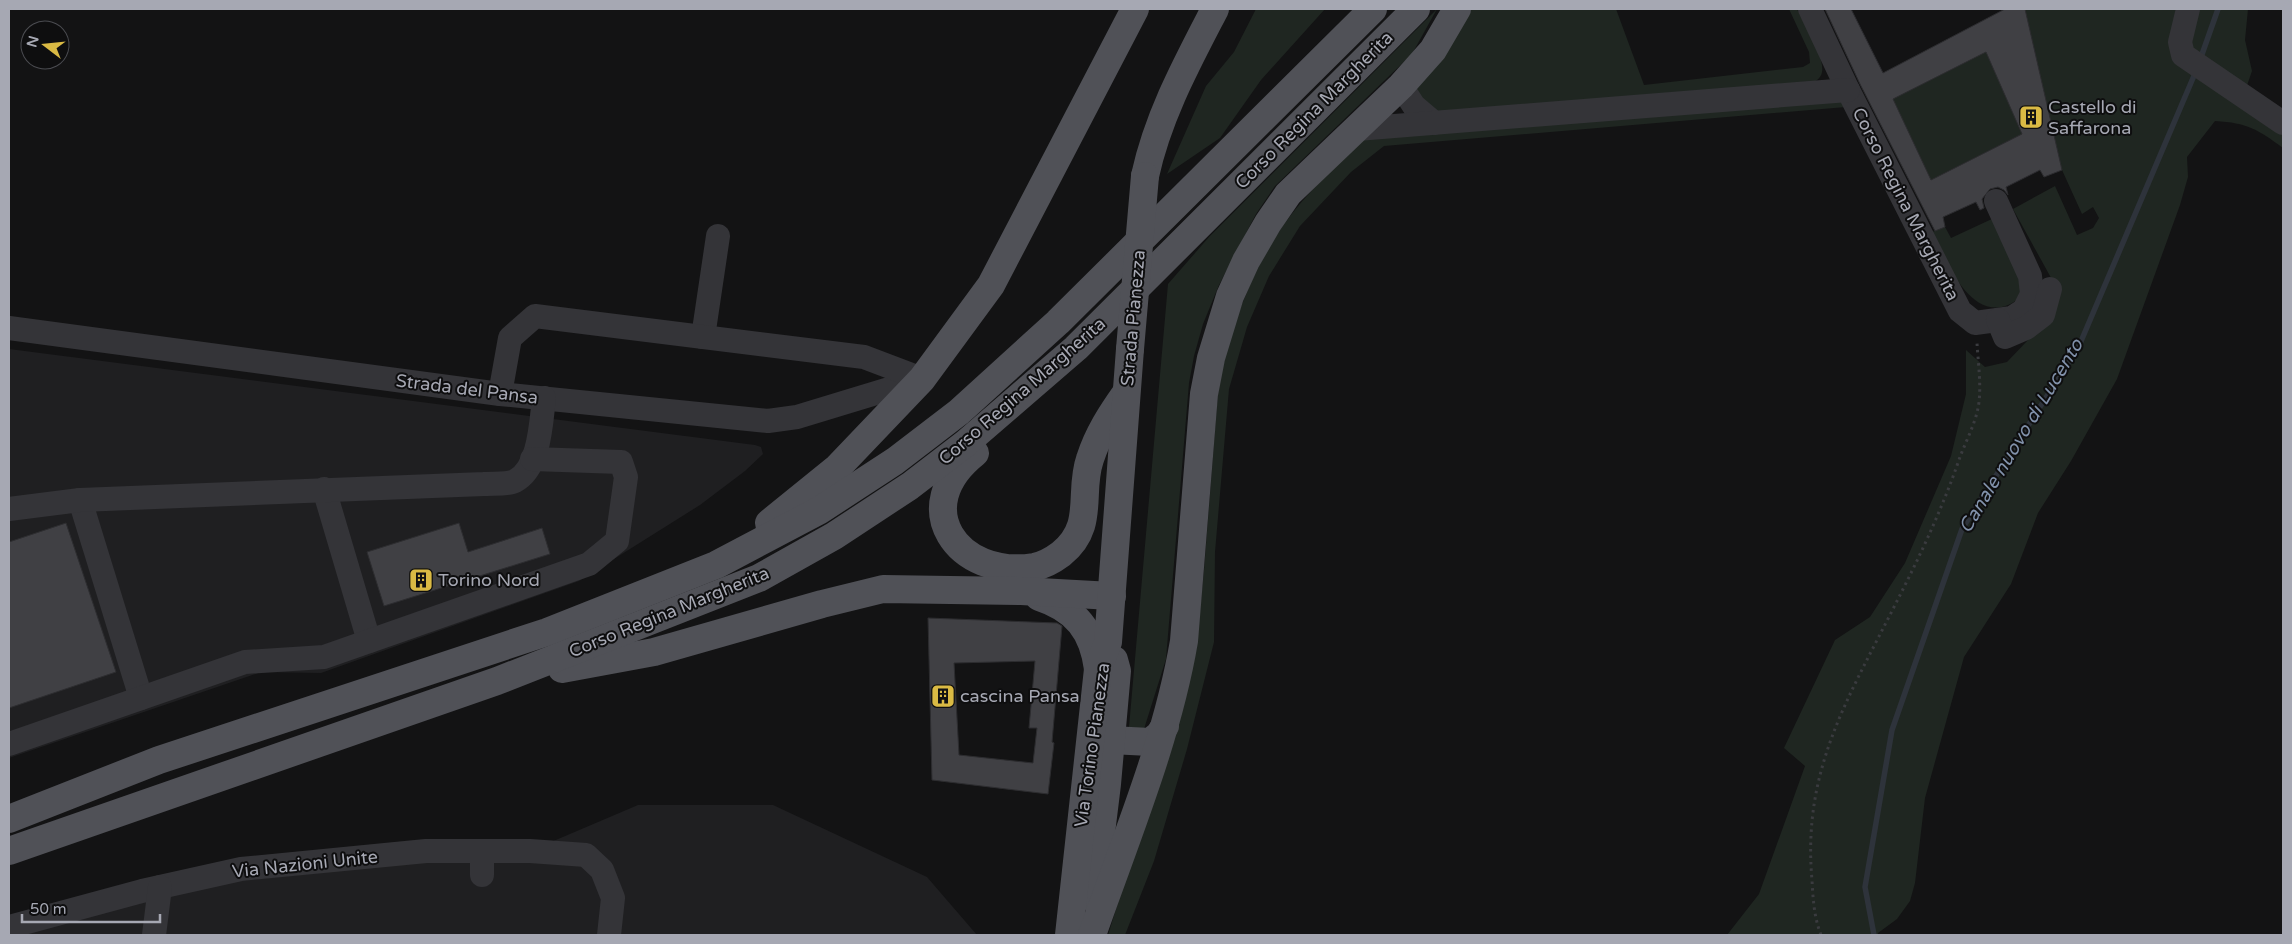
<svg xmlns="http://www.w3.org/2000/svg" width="2292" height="944" viewBox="0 0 2292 944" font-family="'Varela Round',sans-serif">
<rect width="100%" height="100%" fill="#131314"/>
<g fill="#1f1f21">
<path d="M 9,349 L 755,445 L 761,447 L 763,454 L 745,471 L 700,505 L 579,581 L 321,673 L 261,672 L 9,758 Z"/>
<path d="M 638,805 L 773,805 L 927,877 L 977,935 L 9,935 L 142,891 L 530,851 Z"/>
</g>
<g fill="#1f2621">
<path d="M 1256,9 L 1325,9 L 1261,80 L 1220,138 L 1167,174 L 1206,86 L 1234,52 Z"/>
<path d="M 1437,9 L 1412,54 L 1275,186 L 1256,214 L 1219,285 L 1203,324 L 1194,356 L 1189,383 L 1166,659 L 1144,729 L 1129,727 L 1168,284 L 1209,237 Z"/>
<path d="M 1465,9 L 1616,9 L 1644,85 L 1803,67 L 1810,63 L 1809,52 L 1789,9 L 1797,9 C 1804,23 1825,57 1822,72 C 1821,79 1814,82 1809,85 L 1456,116 L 1430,110 L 1412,87 Z"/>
<path d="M 2025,9 L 2248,9 L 2245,40 L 2252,71 L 2242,100 L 2283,125 L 2283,148 C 2257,129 2248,123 2215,121 L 2187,157 L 2188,177 L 2180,205 L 2117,379 L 2071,461 L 2038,513 L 2011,584 L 1964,657 L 1925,798 L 1915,883 L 1910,901 L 1897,919 L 1878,933 L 1878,935 L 1727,935 L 1759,894 L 1805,766 L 1784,748 L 1835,640 L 1870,617 L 1905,563 L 1951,456 L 1966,394 L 1966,350 L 1985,367 L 2007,362 L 2054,313 L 2055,285 L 2013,209 L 2055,186 L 2077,235 L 2093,228 L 2099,218 L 2093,207 L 2082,214 L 2062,170 Z"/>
<path d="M 1986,52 L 2022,134 L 1931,180 L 1893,99 Z"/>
<path d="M 1840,96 L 1846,107 L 1384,146 L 1351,172 L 1300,226 L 1269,276 L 1247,327 L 1229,389 L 1215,552 L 1214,642 L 1187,749 L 1154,861 L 1125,935 L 1108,935 L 1196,651 L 1204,570 L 1218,392 C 1227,337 1250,273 1282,227 C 1306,193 1338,164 1367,135 Z"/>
<path d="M 1994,218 L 2024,282 C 2023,292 2019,301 2008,305 C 1969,321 1945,258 1932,232 L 1945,227 L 1951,238 Z"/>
</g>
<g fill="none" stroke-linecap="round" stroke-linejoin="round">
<g stroke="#2e333b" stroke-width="5.5">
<path d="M 2200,60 L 2218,9"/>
<path d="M 1874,935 L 1865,887 L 1892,730 L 1962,529 L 2079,346 L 2196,71"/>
</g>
</g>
<g fill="#404044" stroke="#2d2d30" fill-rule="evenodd">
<path d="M 1825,9 L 1851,9 L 1883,73 L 2005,9 L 2025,9 L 2062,170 L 2044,177 L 2040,170 L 2006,187 L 2008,195 L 2004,190 L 1998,187 L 1990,189 L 1982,199 L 1984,208 L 1980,210 L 1976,202 L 1943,217 L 1945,227 L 1935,231 L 1860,84 ZM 1986,52 L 2022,134 L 1931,180 L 1893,99 Z"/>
<path d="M 66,523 L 116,672 L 9,708 L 9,542 Z"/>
<path d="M 459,523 L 468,552 L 542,528 L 550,554 L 384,606 L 367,552 Z"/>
<path d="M 928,618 L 1057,623 L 1062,626 L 1052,742 L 1054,743 L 1048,794 L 932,780 ZM 1035,661 L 1029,728 L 1037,728 L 1033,763 L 959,755 L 954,663 Z"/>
</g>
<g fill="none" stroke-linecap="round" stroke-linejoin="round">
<path stroke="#3a3b3f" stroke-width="3" stroke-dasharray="2.5 4" stroke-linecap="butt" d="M 1821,935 C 1814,917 1813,899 1812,880 C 1802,769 1849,697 1896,603 C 1920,556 1943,507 1960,457 C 1966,441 1975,424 1978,408 C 1982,390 1978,362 1977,343"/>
<g stroke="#343438" stroke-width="24">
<path d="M 1810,9 L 1848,90 L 1960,311 L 1975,323 L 2012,318 L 2024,310 L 2032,294 L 2030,276 L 1996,201"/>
<path d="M 2188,9 L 2180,42 L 2183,55 L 2283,123"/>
<path d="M 1401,86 L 1414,106 L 1434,123"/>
<path d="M 1357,129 L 1848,90"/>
<path d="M 1998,320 L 2005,337 L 2026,328 L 2043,315 L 2050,289"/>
<path d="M 9,328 L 500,394 L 768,421 L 797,417 L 922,379"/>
<path d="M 703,337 L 718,236"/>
<path d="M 500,394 L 510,338 L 535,316 L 864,357 L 922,379"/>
<path d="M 324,489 L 369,641"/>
<path d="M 80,500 L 141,698"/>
<path d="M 9,509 L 80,500 L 484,484 C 493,483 507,485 515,481 C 540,468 541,422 544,398"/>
<path d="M 9,744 L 245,662 L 324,657 L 589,564 L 617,541 L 626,477 L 621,462 L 532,459"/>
<path d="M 482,875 L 482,851"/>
<path d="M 9,927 L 142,891 L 241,869 L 426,851 L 530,851 L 586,855 L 602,870 L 613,898 L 609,935"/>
<path d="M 154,935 L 160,887"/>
</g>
<g stroke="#505157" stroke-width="28">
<path d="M 1145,176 C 1158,116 1187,63 1215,9"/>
<path d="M 975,453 C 907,507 957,579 1034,567 C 1045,565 1053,560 1061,554 C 1096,526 1078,493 1090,459 C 1098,434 1111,414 1126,393"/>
<path d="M 769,523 L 838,467 L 922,379 L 991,285 L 1135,9"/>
<path d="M 1039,597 C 1076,609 1093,631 1098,669"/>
<path d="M 562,669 L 654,652 L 822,604 L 883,589 L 1021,591 L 1112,596"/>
<path d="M 1091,739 L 1150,742 L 1159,735 L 1165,726"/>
<path d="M 9,819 L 159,760 L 547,632 L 716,565 L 820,510 L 895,461 L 959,412 L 1058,322 L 1373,9"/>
<path d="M 9,851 L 497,681 L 759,578 L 834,536 L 910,486 L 966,443 L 1076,348 L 1416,9"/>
<path d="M 1093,898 L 1107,784 L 1117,671 L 1114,660"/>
<path d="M 1069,935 L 1098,669 L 1108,642 L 1130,349"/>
<path d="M 1092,935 C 1125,840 1167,741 1184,641 L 1204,394 L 1211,358 L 1230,296 L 1246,261 L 1268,223 L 1288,194 L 1401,86 L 1433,50 L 1457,9"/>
</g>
<path stroke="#505157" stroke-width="28" d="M 1130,349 L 1145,176"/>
</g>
<defs>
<g id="building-square" transform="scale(1.25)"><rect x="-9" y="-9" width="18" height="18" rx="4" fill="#daba44" stroke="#0e0e0f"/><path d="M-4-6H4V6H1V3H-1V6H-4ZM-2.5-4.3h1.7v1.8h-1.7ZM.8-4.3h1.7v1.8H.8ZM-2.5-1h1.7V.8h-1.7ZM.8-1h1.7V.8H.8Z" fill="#111"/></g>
</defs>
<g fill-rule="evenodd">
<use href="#building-square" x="2031" y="117"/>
<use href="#building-square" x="421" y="580"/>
<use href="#building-square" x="943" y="696"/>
</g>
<g text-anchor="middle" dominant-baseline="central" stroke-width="4" stroke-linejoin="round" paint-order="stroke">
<g font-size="18" fill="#a6a8b3" stroke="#0e0e0f" text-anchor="start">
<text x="2048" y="107">Castello di<tspan x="2048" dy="21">Saffarona</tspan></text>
<text x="438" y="580">Torino Nord</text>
<text x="960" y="696">cascina Pansa</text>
</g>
<g font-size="18" fill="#a6a8b3" stroke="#0e0e0f">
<text transform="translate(1314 110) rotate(-45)">Corso Regina Margherita</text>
<text transform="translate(1906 204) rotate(63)">Corso Regina Margherita</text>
<text transform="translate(1133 318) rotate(-85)">Strada Pianezza</text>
<text transform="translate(467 389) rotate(7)">Strada del Pansa</text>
<text transform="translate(1022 391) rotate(-41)">Corso Regina Margherita</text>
<text transform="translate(669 612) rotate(-22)">Corso Regina Margherita</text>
<text transform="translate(1092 745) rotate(-82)">Via Torino Pianezza</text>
<text transform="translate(305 864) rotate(-6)">Via Nazioni Unite</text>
</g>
<g font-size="19" font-style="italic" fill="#8191aa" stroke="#0e0e0f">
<text transform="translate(2021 436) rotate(-59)">Canale nuovo di Lucento</text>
</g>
</g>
<rect width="2292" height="944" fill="none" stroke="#a6a8b3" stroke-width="20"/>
<g transform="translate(45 45) rotate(286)"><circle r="24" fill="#0e0e0f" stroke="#4b4c51"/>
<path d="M0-4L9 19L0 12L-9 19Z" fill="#daba44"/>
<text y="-8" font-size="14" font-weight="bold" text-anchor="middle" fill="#a6a8b3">N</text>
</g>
<path d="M22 914v8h138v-8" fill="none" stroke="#a6a8b3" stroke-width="2.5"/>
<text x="30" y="914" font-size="15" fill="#a6a8b3" stroke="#0e0e0f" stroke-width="4" paint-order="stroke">50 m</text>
</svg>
